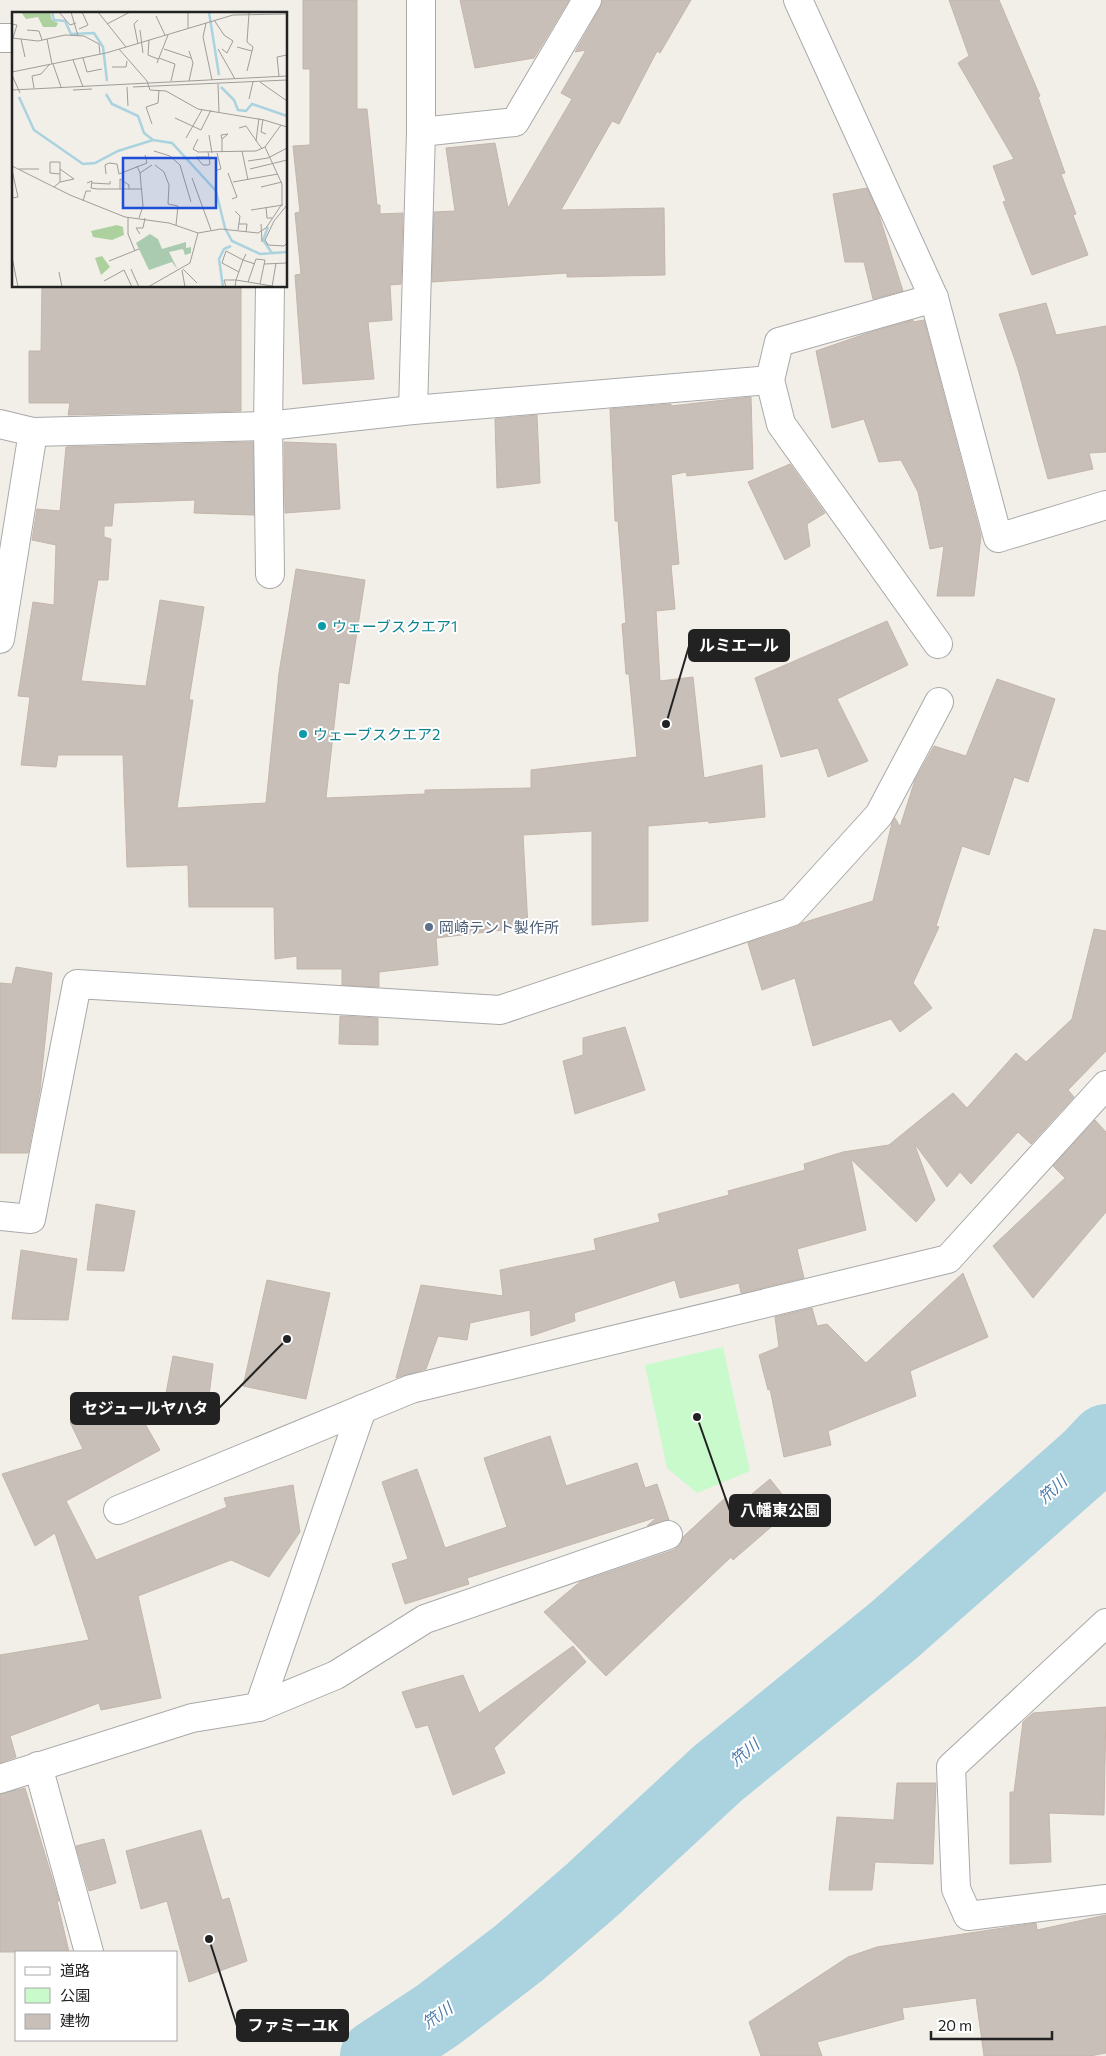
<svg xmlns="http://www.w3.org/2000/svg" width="1106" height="2056" viewBox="0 0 1106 2056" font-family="Commissioner,'Noto Sans JP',sans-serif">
<rect width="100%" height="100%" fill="#f2efe9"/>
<path fill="#c8facc" d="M 723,1347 L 750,1471 L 697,1493 L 667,1468 L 645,1365 Z"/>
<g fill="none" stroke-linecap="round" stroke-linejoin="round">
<path stroke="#aad3df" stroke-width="72" d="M 376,2056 L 438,2015 L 519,1953 L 592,1890 L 717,1774 L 893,1631 L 1089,1458 L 1106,1440"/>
</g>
<g fill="#c7bfb8" stroke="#c4b6ab">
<path d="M 303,0 L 357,0 L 357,109 L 367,109 L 377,205 L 380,205 L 380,214 L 403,213 L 401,284 L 390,285 L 392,320 L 368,322 L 374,379 L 303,384 L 295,275 L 301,274 L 295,213 L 300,212 L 293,146 L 310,145 L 310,69 L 303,69 Z"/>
<path d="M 460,0 L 569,0 L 534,58 L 475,68 Z"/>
<path d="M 603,0 L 691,0 L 660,53 L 657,51 L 619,124 L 612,121 L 561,210 L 664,208 L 665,275 L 567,277 L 567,273 L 432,282 L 434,212 L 455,211 L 446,148 L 495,143 L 508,208 L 572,99 L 561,93 L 586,50 L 575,52 L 600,8 Z"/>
<path d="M 949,0 L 999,0 L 1040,96 L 1038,97 L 1065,173 L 1061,174 L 1076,214 L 1073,215 L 1088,255 L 1032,275 L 1003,202 L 1006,201 L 993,166 L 1014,159 L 958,63 L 969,56 Z"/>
<path d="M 867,188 L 878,212 L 903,291 L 873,299 L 864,262 L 845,262 L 833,194 Z"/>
<path d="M 42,286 L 241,286 L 241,411 L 68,415 L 70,403 L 29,403 L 29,351 L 41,351 Z"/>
<path d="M 1046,303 L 1056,335 L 1106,326 L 1106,452 L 1089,453 L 1093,469 L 1048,479 L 1018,369 L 999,314 Z"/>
<path d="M 913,320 L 913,322 L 924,320 L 981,536 L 974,596 L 937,596 L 944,546 L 930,549 L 918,492 L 901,460 L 879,462 L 864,419 L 832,428 L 816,351 L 868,333 Z"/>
<path d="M 751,397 L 753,469 L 687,476 L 686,472 L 671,475 L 679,564 L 671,565 L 675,609 L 656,611 L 660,681 L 693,677 L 704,778 L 762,765 L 765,817 L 709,823 L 708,821 L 648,826 L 648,921 L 592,925 L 592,831 L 523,835 L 528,927 L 436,938 L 438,965 L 379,972 L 379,987 L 342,985 L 342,969 L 297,969 L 297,956 L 275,959 L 274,907 L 189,907 L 188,865 L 127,867 L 123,755 L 58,755 L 56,767 L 21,765 L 30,697 L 18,696 L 33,602 L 54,605 L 56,545 L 32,540 L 37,509 L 60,511 L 66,447 L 253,442 L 254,515 L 194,513 L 195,500 L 114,503 L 112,526 L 104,526 L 104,537 L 111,539 L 108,580 L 98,580 L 81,681 L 146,686 L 160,600 L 204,607 L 189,700 L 193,700 L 177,808 L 266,803 L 279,673 L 296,569 L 365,580 L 349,684 L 339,682 L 326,798 L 425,794 L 425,790 L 531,788 L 531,770 L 637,757 L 629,674 L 626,674 L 622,624 L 626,623 L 618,521 L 615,521 L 610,409 L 671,404 L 671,406 Z"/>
<path d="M 537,415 L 540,483 L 497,488 L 495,419 Z"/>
<path d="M 284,442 L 336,444 L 340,509 L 285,513 Z"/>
<path d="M 790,464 L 825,513 L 807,524 L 810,546 L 785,560 L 748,482 Z"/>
<path d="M 887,621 L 908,665 L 837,699 L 868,761 L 828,777 L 818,748 L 781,757 L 755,678 Z"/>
<path d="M 997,679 L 1055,699 L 1028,782 L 1014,777 L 989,855 L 962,846 L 936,926 L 939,927 L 913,983 L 932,1008 L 900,1032 L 891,1019 L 813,1046 L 795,978 L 762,990 L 748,943 L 796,927 L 802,923 L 873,901 L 892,823 L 895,818 L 900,827 L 915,780 L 934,746 L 966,756 Z"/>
<path d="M 1094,929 L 1106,931 L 1106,1051 L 1068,1090 L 1074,1097 L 1031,1144 L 1018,1132 L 971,1184 L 960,1172 L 947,1187 L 914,1143 L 935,1200 L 916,1222 L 851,1159 L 866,1230 L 797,1249 L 804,1278 L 741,1293 L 739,1283 L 680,1298 L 675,1280 L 574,1313 L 575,1321 L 531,1336 L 530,1310 L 470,1323 L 467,1340 L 438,1336 L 426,1369 L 396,1378 L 421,1285 L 503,1296 L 500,1270 L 596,1250 L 594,1239 L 660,1222 L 658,1214 L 729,1195 L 728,1191 L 805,1170 L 804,1164 L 843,1152 L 889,1145 L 953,1093 L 967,1108 L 1016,1053 L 1026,1062 L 1072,1019 Z"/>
<path d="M 16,967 L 52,973 L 40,1090 L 28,1153 L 0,1153 L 0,983 L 12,984 Z"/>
<path d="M 340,1016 L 378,1018 L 378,1045 L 339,1044 Z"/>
<path d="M 625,1027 L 645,1090 L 575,1114 L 563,1061 L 583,1055 L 583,1038 Z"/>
<path d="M 1095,1120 L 1106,1132 L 1106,1212 L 1033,1298 L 993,1246 L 1065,1178 L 1053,1166 Z"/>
<path d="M 96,1204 L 135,1211 L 124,1271 L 87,1270 Z"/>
<path d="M 21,1250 L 77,1259 L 68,1320 L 12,1319 Z"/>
<path d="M 963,1273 L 988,1337 L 910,1371 L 916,1396 L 828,1431 L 831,1445 L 784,1457 L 770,1389 L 768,1390 L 759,1355 L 779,1347 L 775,1317 L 812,1308 L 817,1326 L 827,1324 L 866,1363 Z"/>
<path d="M 267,1280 L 330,1293 L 306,1399 L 243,1386 Z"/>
<path d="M 173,1356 L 213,1364 L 206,1420 L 162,1415 Z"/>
<path d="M 128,1394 L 160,1450 L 66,1501 L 96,1560 L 227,1507 L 224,1498 L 293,1485 L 300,1532 L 269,1577 L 231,1560 L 138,1596 L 161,1698 L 101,1710 L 99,1703 L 10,1736 L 16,1757 L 0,1763 L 0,1655 L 89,1640 L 55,1533 L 35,1546 L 2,1474 L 83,1449 L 70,1422 Z"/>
<path d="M 550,1436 L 566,1486 L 637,1463 L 645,1488 L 657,1484 L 669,1520 L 647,1526 L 657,1517 L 467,1578 L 469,1584 L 405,1604 L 392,1564 L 408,1559 L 382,1482 L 417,1469 L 445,1548 L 507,1527 L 484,1458 Z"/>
<path d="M 770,1479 L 793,1508 L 733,1560 L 731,1557 L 606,1676 L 544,1612 L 580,1582 L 674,1550 L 680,1545 L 683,1537 L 725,1498 L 734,1509 Z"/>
<path d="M 573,1646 L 586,1662 L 494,1748 L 505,1773 L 453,1795 L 428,1725 L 416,1728 L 402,1692 L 463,1675 L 479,1713 Z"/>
<path d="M 1106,1707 L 1104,1815 L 1049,1813 L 1051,1862 L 1010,1864 L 1010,1792 L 1014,1792 L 1023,1722 L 1033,1713 Z"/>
<path d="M 897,1783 L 936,1783 L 933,1864 L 875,1862 L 872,1890 L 829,1890 L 837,1817 L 894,1820 Z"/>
<path d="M 25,1788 L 59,1901 L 57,1901 L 69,1952 L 0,1952 L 0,1794 Z"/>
<path d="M 201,1830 L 222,1900 L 229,1898 L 247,1961 L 189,1982 L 167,1901 L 141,1909 L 126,1851 Z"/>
<path d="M 104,1839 L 116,1883 L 89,1891 L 76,1846 Z"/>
<path d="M 1106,1915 L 1106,2053 L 1090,2056 L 984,2056 L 976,1998 L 902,2008 L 904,2019 L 817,2042 L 822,2056 L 761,2056 L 749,2022 L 848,1957 L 877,1947 L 1036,1923 L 1037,1930 Z"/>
</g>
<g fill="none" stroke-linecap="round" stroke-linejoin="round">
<g stroke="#a9a9a9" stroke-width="30">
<g id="street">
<path d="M 798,0 L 934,298 L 998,538 L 1106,505"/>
<path d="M 0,38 L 14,38"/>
<path d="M 421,132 L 515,122 L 587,0"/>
<path d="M 934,298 L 779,342 L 770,380 L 781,424 L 938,644"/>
<path d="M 413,410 L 421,132 L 421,0"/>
<path d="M 0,424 L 33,432 L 268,426 L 413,410 L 770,380"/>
<path d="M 270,574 L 268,426 L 270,286"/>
<path d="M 0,639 L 33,432"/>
<path d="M 0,1216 L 31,1219 L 77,984 L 500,1010 L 791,912 L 879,815 L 939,702"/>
<path d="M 118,1510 L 411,1389 L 948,1259 L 1106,1085"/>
<path d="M 1106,1623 L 951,1767 L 956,1889 L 968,1916 L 1106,1899"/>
<path d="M 259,1707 L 362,1409"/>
<path d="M 38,1766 L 89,1952"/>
<path d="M 0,1779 L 192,1718 L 259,1707 L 336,1675 L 425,1619 L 668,1535"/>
</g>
</g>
<use href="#street" stroke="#fff" stroke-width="28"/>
</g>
<g fill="#0f9aa8" stroke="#fff" stroke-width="2">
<circle cx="322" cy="626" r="5"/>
<circle cx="303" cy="734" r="5"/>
</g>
<circle fill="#5c6f8a" stroke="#fff" stroke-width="2" cx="429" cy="927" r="5"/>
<g text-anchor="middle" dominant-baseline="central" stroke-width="4" stroke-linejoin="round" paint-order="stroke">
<g font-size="15" fill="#0d838f" stroke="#fff" text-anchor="start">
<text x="332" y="626">ウェーブスクエア1</text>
<text x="313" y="734">ウェーブスクエア2</text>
</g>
<g font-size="15" fill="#4e5e75" stroke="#fff" text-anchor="start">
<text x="439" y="927">岡崎テント製作所</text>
</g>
<g font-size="16" font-style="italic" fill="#4a7aab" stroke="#fff">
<text transform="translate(1052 1489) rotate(-42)">笊川</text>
<text transform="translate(744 1752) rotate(-39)">笊川</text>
<text transform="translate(437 2015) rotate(-35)">笊川</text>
</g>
</g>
<g transform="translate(12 12)">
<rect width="275" height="275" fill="#f2efe9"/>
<path d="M 9,0 L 38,0 L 40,8 L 46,11 L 44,15 L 31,15 L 26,5 L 14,7 ZM 105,213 L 111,215 L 112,223 L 100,228 L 81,225 L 79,219 ZM 90,244 L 98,255 L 89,263 L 83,246 Z" fill="#add19e"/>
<path d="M 138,222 L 146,227 L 150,237 L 174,230 L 174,236 L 179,235 L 179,241 L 173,243 L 171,237 L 157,240 L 166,258 L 160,250 L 137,258 L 124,231 Z" fill="#aacbaf"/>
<path fill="none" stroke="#aad3df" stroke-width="2.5" d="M 40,0 L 42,8 L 53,9 L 59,22 L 82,21 L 91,35 L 95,69M 197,0 L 207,63M 209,75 L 222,88 L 226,98 L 234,99 L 240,92 L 275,104M 94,82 L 100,92 L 126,104 L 132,121 L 141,128M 7,85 L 22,118 L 71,152 L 83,151 L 106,139 L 141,128 L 160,131 L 204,179 L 213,216 L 220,229 L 248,242 L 275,240M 256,215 L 251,228 L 260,241M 211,275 L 207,247 L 212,237 L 219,234"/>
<path fill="none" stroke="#9f9d99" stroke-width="1" d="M 47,0 L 58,13 L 64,11M 59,0 L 66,24M 86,0 L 114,35M 144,4 L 153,23M 126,8 L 122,12 L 126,32M 202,8 L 212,23 L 221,29 L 215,41 L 210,37M 194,11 L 191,25 L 200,68M 0,12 L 5,13 L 1,26M 95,12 L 118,0M 176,16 L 176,0M 67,17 L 76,13 L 70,0M 15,18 L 27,19 L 30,28M 128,18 L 131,41M 0,26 L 26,29 L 53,23 L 72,24 L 87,32 L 88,42M 9,27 L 13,45M 35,27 L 40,52M 137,28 L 136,43 L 146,47M 225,35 L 240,39M 107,37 L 135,69 L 138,78 L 154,79 L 186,97 L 252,108 L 275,115M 152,37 L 179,46M 206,37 L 223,67M 71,46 L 75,60 L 90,57M 147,46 L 163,52 L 159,69M 61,48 L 71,75M 145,51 L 156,23M 41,52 L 49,75M 100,55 L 114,55 L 115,49M 235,59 L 241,35 L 235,30 L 237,1M 0,60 L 94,41 L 221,3 L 275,2M 0,63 L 8,81M 267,64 L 265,45 L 275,43M 177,69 L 181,51 L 177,39M 248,70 L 275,89M 206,72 L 207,100M 115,75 L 116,94M 121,75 L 275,68M 22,76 L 20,64 L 29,62 L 37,53M 0,78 L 275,64M 61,78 L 80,77M 237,87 L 241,70M 163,106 L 189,118 L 199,98M 251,107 L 249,120 L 254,122M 140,112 L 134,95 L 146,91 L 147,78M 227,116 L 234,114 L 250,137M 197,123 L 200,141M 174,126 L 190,98M 186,127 L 181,137 L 186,140 L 244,139 L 253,135M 210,127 L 216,122 L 209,123 L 210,127 L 210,140M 244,129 L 247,106M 142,139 L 158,144 L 168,153 L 179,190M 230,139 L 236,168M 196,140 L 197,145 L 198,152 L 196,153 L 191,153 L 184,145 L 197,145M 205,141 L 209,157 L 205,158M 236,149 L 256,146 L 275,136M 143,153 L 152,160 L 157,173 L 156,192 L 166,194 L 164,213M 0,154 L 58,183 L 113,205 L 157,211 L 186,221M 125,154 L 128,161 L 140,153M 7,157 L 27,157M 238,157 L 275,148M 0,158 L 6,185 L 0,186M 216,161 L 225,185 L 220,187M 94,162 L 93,153 L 97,151 L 105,152 L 107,162 L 135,151 L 133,143M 180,166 L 199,218M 48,170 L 62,167 L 48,157M 221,170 L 266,162M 75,171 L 80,169 L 79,176 L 85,177 L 130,177M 80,171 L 98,172 L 98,169M 42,175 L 48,170 L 48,150 L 38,150 L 38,161 L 48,162M 249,175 L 270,170M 108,177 L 108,167 L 117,173 L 117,177M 71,189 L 74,179 L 79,179M 275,193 L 262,209 L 253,228 L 256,233 L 272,234 L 275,231M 254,195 L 255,206 L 260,206M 239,198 L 271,193M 223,199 L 228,204 L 226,218M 116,206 L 116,222 L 123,239M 127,206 L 131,194 L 128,161M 227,212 L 235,212 L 234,220M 249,212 L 250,230M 128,222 L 124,216 L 131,216 L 133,206M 234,242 L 231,248 L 243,252M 0,245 L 6,275M 97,249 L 127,237M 252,252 L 275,251 L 275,258M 119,257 L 127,275M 171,257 L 185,271M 170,258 L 173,275M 47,260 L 50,275M 92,269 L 112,258 L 120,275M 236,270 L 244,247 L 253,248 L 248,272M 136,275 L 178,251 L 186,221 L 209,217 L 246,221 L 254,216 L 270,192 L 270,172 L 253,135 L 269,113M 214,275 L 212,268 L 224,268 L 231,248 L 214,239 L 210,251 L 227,260M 223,275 L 224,268 L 260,274M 260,275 L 264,251"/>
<path fill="#1d4ed8" fill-opacity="0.15" stroke="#1d4ed8" stroke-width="2.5" d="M 111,146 L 204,146 L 204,196 L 111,196 Z"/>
<rect width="275" height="275" fill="none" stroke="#222" stroke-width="2.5"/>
</g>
<path fill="none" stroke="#222" stroke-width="2" d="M666 724L689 646M287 1339L219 1408M697 1417L730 1511M209 1939L237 2026"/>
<g fill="#222" stroke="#fff" stroke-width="2">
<circle cx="666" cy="724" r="5"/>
<circle cx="287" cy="1339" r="5"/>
<circle cx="697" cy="1417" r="5"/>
<circle cx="209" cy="1939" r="5"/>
</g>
<g fill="#222" stroke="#222" stroke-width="2">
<rect x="689" y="630" width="100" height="31" rx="5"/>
<rect x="71" y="1393" width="148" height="31" rx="5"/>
<rect x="730" y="1495" width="100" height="31" rx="5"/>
<rect x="237" y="2010" width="111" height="31" rx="5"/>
</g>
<g font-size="16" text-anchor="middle" font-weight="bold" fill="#fff">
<text x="739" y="651">ルミエール</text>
<text x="145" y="1414">セジュールヤハタ</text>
<text x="780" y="1516">八幡東公園</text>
<text x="293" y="2031">ファミーユK</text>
</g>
<rect x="15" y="1951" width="162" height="90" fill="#ffffff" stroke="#a7a7a7"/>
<rect x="25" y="1967" width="25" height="8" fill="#ffffff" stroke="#a7a7a7"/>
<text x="60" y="1976" font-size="15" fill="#222222">道路</text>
<rect x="25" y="1988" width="25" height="15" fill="#c8facc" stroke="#a7a7a7"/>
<text x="60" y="2001" font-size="15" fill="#222222">公園</text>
<rect x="25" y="2014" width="25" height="15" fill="#c7bfb8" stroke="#a7a7a7"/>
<text x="60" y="2026" font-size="15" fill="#222222">建物</text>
<path d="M931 2031v8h121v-8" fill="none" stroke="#222222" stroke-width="2.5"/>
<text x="938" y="2031" font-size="15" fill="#222222" stroke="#ffffff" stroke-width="4" paint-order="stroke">20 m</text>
</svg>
